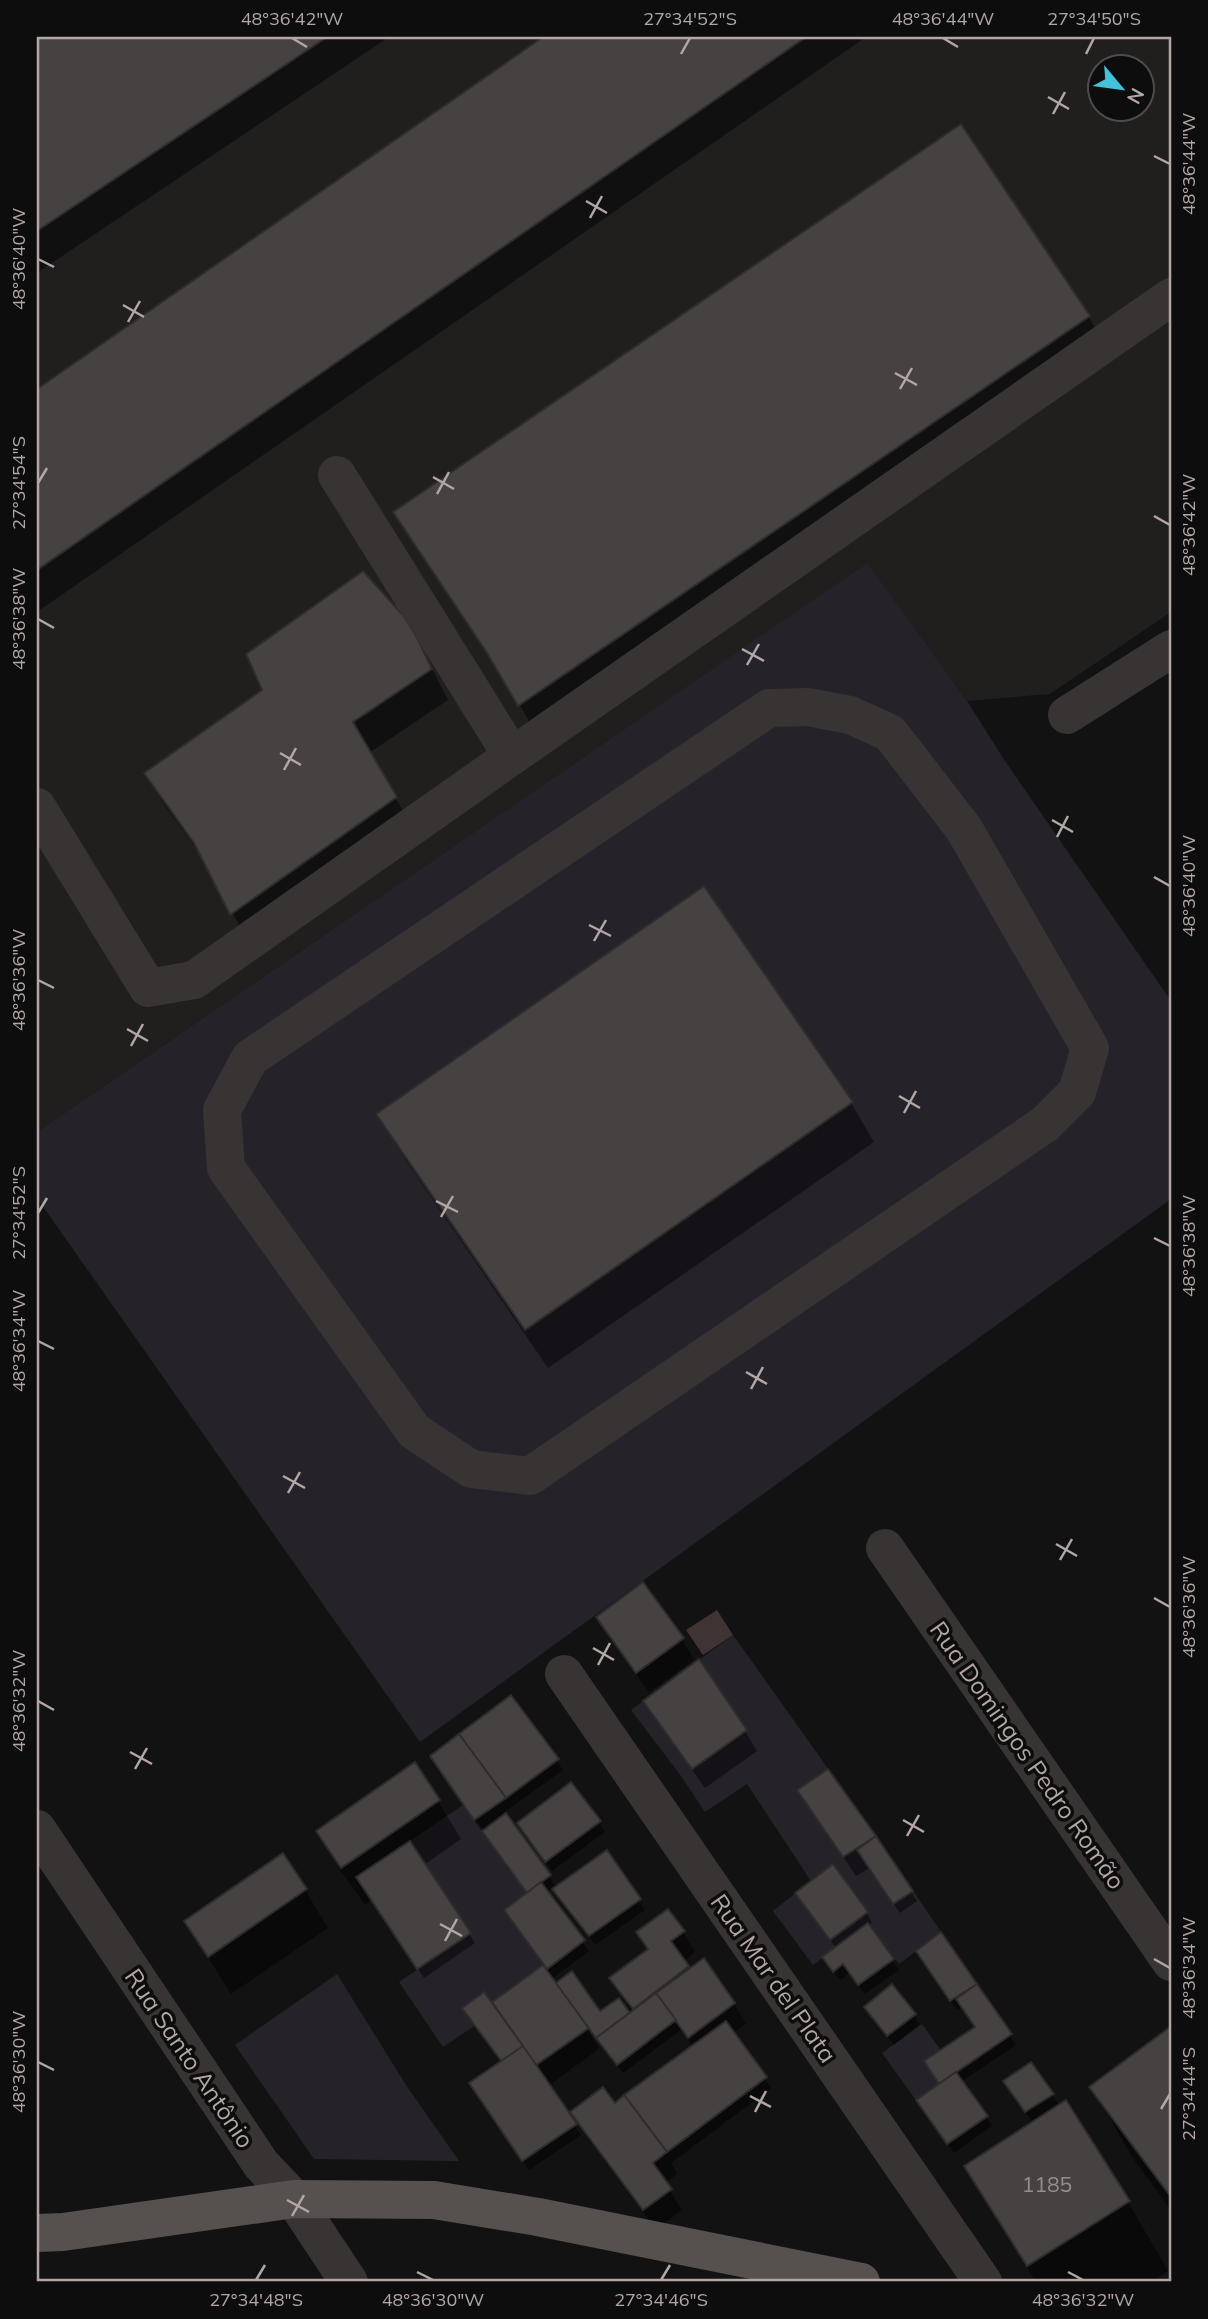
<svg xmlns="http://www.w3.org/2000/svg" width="1208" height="2319" viewBox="0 0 1208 2319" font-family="Mulish,sans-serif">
<rect width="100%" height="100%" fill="#131212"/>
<path fill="#201f1e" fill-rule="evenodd" d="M 37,37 L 1171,37 L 1171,612 L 1050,694 L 967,701 L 866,564 L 37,1132 ZM 1100,66 L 1142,66 L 1142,108 L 1100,108 Z"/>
<g fill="#26222a">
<path d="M 867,563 L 967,701 L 1005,761 L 1171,1001 L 1171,1199 L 420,1742 L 37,1198 L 37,1132 Z"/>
<path d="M 733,1635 L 876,1836 L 941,1932 L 899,1964 L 869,1924 L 813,1965 L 773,1911 L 811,1881 L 747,1784 L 705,1812 L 681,1776 L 631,1710 Z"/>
<path d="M 463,1805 L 527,1893 L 504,1910 L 543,1965 L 492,2002 L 497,2011 L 443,2047 L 399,1982 L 471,1933 L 410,1841 Z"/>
<path d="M 337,1974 L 406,2085 L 459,2161 L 314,2159 L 235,2045 Z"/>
<path d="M 922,2024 L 956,2072 L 916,2100 L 882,2053 Z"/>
</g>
<path fill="#403333" d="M 717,1610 L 733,1635 L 703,1655 L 686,1630 Z"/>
<g fill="#0007">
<path d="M 37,37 L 389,37 L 37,273 Z"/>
<path d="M 546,37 L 866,37 L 37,612 L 37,391 Z"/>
<path d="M 960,126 L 1089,317 L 1106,347 L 537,735 L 507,683 L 412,542 L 395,512 Z"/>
<path d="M 409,624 L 448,700 L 369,753 L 413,828 L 249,944 L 206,862 L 163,803 L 146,773 Z"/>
<path d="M 851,1103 L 874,1142 L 548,1368 L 401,1153 L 379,1115 Z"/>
<path d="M 642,1585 L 682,1639 L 694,1660 L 649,1692 L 610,1638 L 598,1618 Z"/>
<path d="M 511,1697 L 563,1770 L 503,1813 L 557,1888 L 607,1853 L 645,1910 L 595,1945 L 553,1887 L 547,1892 L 589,1951 L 552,1979 L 556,1985 L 600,2013 L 630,2015 L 633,2013 L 611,1979 L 648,1951 L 638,1933 L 683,1932 L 695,1952 L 684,1961 L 690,1971 L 734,2003 L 746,2024 L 733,2033 L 771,2088 L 671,2163 L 677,2174 L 665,2183 L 682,2210 L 656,2230 L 584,2133 L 572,2112 L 615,2105 L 693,2047 L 681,2030 L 623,2073 L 590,2028 L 588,2030 L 599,2049 L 548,2086 L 581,2135 L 529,2170 L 477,2094 L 501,2063 L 464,2009 L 491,2005 L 545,1965 L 528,1894 L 438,1766 Z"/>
<path d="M 645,1701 L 745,1731 L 757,1751 L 705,1788 L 657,1721 Z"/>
<path d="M 799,1791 L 875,1837 L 917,1901 L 900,1913 L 870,1868 L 856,1876 Z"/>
<path d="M 438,1801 L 461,1839 L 424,1865 L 475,1943 L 424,1978 L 372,1900 L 365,1905 L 340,1870 L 318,1831 Z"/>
<path d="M 599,1822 L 605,1832 L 552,1871 L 525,1833 Z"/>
<path d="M 305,1890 L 328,1928 L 231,1994 L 186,1922 Z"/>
<path d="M 803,1904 L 867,1913 L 872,1923 L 868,1926 L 899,1970 L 865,1994 L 850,1973 L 840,1980 L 830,1967 L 837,1949 Z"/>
<path d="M 941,1935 L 1016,2045 L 961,2082 L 992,2126 L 954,2153 L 924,2110 L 976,2028 L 962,2007 L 957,2010 L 923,1961 Z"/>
<path d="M 866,2007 L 914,2015 L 920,2024 L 894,2045 Z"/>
<path d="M 1170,2029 L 1171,2031 L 1171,2210 L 1132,2157 L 1092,2087 Z"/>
<path d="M 1011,2091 L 1052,2095 L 1128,2202 L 1168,2271 L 1151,2282 L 1036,2282 L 966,2167 L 1033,2123 Z"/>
</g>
<g fill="#464241" stroke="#2f2d2c" stroke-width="2">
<path d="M 37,37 L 327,37 L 37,231 Z"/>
<path d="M 543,37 L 806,37 L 37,570 L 37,389 Z"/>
<path d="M 961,124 L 1090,316 L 518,706 L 487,653 L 393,512 Z"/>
<path d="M 363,571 L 410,623 L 432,669 L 353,722 L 397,797 L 230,915 L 194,843 L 144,773 L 262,690 L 246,654 Z"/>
<path d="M 704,886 L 853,1102 L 525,1330 L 376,1114 Z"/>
<path d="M 643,1582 L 684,1638 L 636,1673 L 596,1617 Z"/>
<path d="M 699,1659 L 747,1730 L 692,1769 L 643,1701 Z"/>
<path d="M 511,1695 L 559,1759 L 506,1798 L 459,1734 Z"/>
<path d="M 459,1734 L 506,1798 L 474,1820 L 430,1756 Z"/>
<path d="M 415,1762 L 440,1800 L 341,1868 L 316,1831 Z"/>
<path d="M 828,1769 L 876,1836 L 843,1857 L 797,1790 Z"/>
<path d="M 571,1782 L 601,1821 L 545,1862 L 517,1823 Z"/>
<path d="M 506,1813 L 551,1875 L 527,1893 L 482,1831 Z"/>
<path d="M 876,1836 L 913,1891 L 893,1904 L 857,1850 Z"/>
<path d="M 410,1841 L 471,1933 L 417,1969 L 356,1877 Z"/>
<path d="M 607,1850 L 641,1899 L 589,1936 L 552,1889 Z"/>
<path d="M 283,1853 L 307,1889 L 208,1957 L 184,1921 Z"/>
<path d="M 833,1864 L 868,1912 L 830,1940 L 795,1893 Z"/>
<path d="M 541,1882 L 585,1940 L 547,1969 L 504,1910 Z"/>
<path d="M 668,1909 L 685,1931 L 671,1941 L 689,1966 L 633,2009 L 609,1978 L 648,1949 L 636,1932 Z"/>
<path d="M 868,1923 L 894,1959 L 858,1985 L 843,1964 L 833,1972 L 822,1957 Z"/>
<path d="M 941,1932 L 977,1984 L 950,2001 L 916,1951 Z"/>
<path d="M 704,1958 L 735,2003 L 688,2038 L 656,1993 Z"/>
<path d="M 543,1965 L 589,2028 L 536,2065 L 492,2002 Z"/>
<path d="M 572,1971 L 600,2011 L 619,1998 L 630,2013 L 596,2038 L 556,1983 Z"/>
<path d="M 892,1984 L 916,2014 L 887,2036 L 864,2007 Z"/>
<path d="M 977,1984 L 1012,2034 L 939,2084 L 924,2061 L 975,2027 L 956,1999 Z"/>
<path d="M 484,1992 L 523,2046 L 502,2062 L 462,2008 Z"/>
<path d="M 656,1993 L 676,2020 L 617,2065 L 596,2038 Z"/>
<path d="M 726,2021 L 767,2077 L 667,2152 L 624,2095 Z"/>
<path d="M 1170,2027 L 1171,2028 L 1171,2197 L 1089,2087 Z"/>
<path d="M 523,2046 L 577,2124 L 522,2161 L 469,2083 Z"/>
<path d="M 1031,2062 L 1054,2094 L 1025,2112 L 1003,2081 Z"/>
<path d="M 956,2072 L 988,2116 L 947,2144 L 916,2100 Z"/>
<path d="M 603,2087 L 615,2103 L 624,2095 L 667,2152 L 653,2163 L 672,2189 L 643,2210 L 570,2112 Z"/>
<path d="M 1066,2100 L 1130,2201 L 1027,2266 L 964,2166 Z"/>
</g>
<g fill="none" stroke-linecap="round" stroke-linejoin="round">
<g stroke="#373433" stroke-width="38">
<path d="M 337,475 L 512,756"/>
<path d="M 808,707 L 850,715 L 890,733 L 964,829 L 1090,1048 L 1077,1092 L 1045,1124 L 530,1476 L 471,1469 L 414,1431 L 226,1168 L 222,1110 L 250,1058 L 769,708 Z"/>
<path d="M 1067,715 L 1171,649"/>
<path d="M 37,807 L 148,988 L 194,980 L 512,756 L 1171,297"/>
<path d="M 885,1548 L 1171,1962"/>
<path d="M 564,1674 L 983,2282"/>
<path d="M 37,1829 L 261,2164 L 294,2199 L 349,2282"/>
</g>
<path stroke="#56514f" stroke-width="38" d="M 37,2233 L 63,2232 L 294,2199 L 434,2200 L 538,2217 L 861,2282"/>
</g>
<path fill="none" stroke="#b2a7a5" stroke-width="2.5" d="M 292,38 L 307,47M 943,38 L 958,47M 681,54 L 690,38M 1086,54 L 1094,38M 1048,97 L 1069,109M 1053,114 L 1065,92M 1154,156 L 1170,164M 586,201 L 607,213M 590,218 L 602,196M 38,259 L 54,267M 123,305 L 144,317M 128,322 L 140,301M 895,373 L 917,385M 900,389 L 912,368M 433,477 L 454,489M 38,483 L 47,468M 437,494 L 449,472M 1154,516 L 1170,525M 38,619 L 54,628M 742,649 L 764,661M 747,665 L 759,644M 280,753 L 301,765M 284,770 L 296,748M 1052,820 L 1073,832M 1057,837 L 1068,816M 1154,877 L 1170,886M 589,925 L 611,936M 594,941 L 606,920M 38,980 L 54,988M 127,1029 L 148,1041M 131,1046 L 143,1024M 899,1096 L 920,1108M 904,1113 L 916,1091M 436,1201 L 458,1212M 38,1213 L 47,1198M 441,1217 L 453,1196M 1154,1238 L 1170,1246M 38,1341 L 54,1349M 746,1372 L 767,1384M 751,1389 L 763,1367M 283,1476 L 305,1488M 288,1493 L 300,1472M 1056,1544 L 1077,1556M 1060,1560 L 1072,1539M 1154,1598 L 1170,1607M 593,1648 L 614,1660M 598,1665 L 610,1643M 38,1701 L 54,1710M 130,1752 L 152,1764M 135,1769 L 147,1748M 903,1820 L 924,1832M 907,1836 L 919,1815M 440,1924 L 462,1936M 445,1941 L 457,1919M 1154,1959 L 1170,1968M 38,2062 L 54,2070M 750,2096 L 771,2107M 1161,2109 L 1170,2094M 755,2112 L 766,2091M 287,2200 L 309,2212M 292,2216 L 304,2195M 417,2272 L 433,2280M 1068,2272 L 1083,2280M 256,2280 L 265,2265M 661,2280 L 670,2265"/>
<g text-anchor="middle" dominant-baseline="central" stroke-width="7" stroke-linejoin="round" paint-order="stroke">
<g font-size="21" fill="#978e8c">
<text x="1047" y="2184">1185</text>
</g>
<g font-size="24" fill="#b2a7a5" stroke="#0e0d0d">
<text transform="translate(1028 1755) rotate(55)">Rua Domingos Pedro Romão</text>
<text transform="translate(774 1978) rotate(55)">Rua Mar del Plata</text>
<text transform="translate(190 2058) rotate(56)">Rua Santo Antônio</text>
</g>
</g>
<rect width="1208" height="2319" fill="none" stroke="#0e0d0d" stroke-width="77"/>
<g transform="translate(1121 88) rotate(119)"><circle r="33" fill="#0e0d0d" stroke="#504b4a" stroke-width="2"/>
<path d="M0-5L12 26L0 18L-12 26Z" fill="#42c3db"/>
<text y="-10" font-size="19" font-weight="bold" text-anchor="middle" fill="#b2a7a5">N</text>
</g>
<rect x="38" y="38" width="1132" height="2242" fill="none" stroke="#b2a7a5" stroke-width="2.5"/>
<g font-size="18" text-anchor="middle" fill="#b2a7a5">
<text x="292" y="25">48°36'42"W</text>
<text x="690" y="25">27°34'52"S</text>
<text x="943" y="25">48°36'44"W</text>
<text x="1094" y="25">27°34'50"S</text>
<text transform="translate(1189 164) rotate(-90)" y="6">48°36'44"W</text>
<text transform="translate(19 259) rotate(-90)" y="6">48°36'40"W</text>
<text transform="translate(19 483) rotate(-90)" y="6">27°34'54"S</text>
<text transform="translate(1189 525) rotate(-90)" y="6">48°36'42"W</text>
<text transform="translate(19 619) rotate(-90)" y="6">48°36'38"W</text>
<text transform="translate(1189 886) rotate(-90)" y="6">48°36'40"W</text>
<text transform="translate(19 980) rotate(-90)" y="6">48°36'36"W</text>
<text transform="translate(19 1213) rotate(-90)" y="6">27°34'52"S</text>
<text transform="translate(1189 1246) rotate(-90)" y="6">48°36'38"W</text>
<text transform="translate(19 1341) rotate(-90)" y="6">48°36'34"W</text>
<text transform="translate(1189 1607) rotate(-90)" y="6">48°36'36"W</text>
<text transform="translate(19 1701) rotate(-90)" y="6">48°36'32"W</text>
<text transform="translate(1189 1968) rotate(-90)" y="6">48°36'34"W</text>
<text transform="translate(19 2062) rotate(-90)" y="6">48°36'30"W</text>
<text transform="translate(1189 2094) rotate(-90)" y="6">27°34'44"S</text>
<text x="256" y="2306">27°34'48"S</text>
<text x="433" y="2306">48°36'30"W</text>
<text x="661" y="2306">27°34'46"S</text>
<text x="1083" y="2306">48°36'32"W</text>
</g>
</svg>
